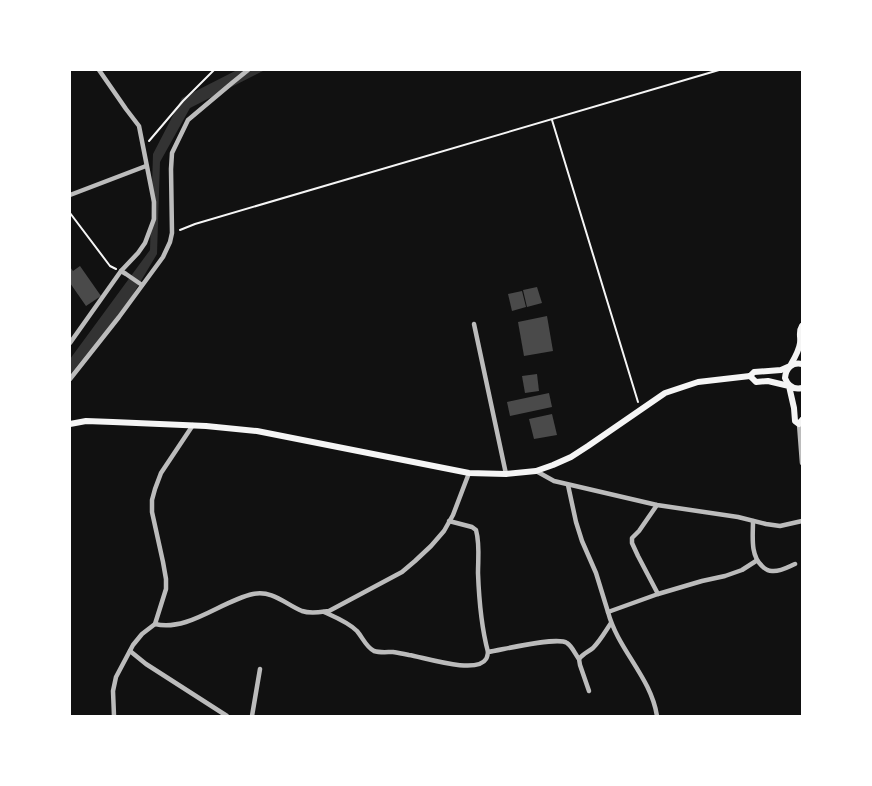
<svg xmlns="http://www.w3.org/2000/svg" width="872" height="786" viewBox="0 0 872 786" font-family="Arial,sans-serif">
<rect width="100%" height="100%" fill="#111"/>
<path fill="#333" d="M 237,70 L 265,70 L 190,108 L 160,162 L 157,254 L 129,301 L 70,375 L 70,359 L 150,250 L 153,154 L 182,98 Z"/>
<g fill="#4a4a4a">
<path d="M 80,266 L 101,296 L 86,306 L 70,283 L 70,267 L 73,271 Z"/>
<path d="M 537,287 L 542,303 L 527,307 L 523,290 Z"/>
<path d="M 522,291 L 526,307 L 512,311 L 508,294 Z"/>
<path d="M 547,316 L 553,351 L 524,356 L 518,322 Z"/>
<path d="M 537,374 L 539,391 L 525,393 L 522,376 Z"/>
<path d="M 549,393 L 552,407 L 510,416 L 507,402 Z"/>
<path d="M 552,414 L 557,435 L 534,439 L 529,419 Z"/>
</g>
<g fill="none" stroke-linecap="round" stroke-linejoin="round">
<g stroke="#f5f5f5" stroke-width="2">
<path d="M 552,120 L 638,402"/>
<path d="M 149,141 L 183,101 L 214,70"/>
<path d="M 70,213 L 110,266 L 116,269"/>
<path d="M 180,230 L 195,224 L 719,70"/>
</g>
<g stroke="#bcbcbc" stroke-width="4.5">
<path d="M 70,195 L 146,166"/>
<path d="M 121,271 L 126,274 L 142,285"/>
<path d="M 474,324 L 506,474"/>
<path d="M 70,343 L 121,271 L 138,253 L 145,243 L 154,219 L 154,202 L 139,126 L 126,109 L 99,70"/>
<path d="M 70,379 L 119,317 L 163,257 L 170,242 L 172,233 L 171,169 L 172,153 L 188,120 L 232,83 L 248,70"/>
<path d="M 799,424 L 802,463"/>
<path d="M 536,471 L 554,481 L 657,505 L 738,517 L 766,524 L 780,526 L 802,521"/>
<path d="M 568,485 L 576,522 L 582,541 L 596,573 L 608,612 L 658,594 L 702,581 L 725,576 L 742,570 L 756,561"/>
<path d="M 657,505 L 639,531 L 632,538 L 632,543 L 638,556 L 658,594"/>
<path d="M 449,521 L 472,527 L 476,530 C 480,544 478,559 478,573 C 479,600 481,626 488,652"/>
<path d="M 753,521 C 753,536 750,555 762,566 C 765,569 768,571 772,571 C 780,572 788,567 795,564"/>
<path d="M 324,612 C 335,617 348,622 357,631 C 363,638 366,647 374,651 C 380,653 387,652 393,652 C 399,653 404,654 409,655 C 423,657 477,675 486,659 C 487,658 488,653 488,652 C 502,650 557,636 567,643 C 572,646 575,654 579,659"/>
<path d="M 608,612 C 618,650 651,677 657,716"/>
<path d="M 155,624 C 188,632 221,601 253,594 C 273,590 285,604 302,611 C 311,614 320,612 329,611 L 402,572 L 415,561 L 431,546 L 444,531 L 453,515 L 469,473"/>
<path d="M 130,651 L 146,664 L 227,716"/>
<path d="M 589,691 L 580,665 L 579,659 C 583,654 588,652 593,648 C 600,641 605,632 611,623"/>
<path d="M 114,716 L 113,691 L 116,677 L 133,645 L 142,634 L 155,624 L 166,589 L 166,579 L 163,562 L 152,512 L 152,500 L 155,489 L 161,473 L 193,425"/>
<path d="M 252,716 L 260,669"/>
</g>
<g stroke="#f5f5f5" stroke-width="6">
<path d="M 802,364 C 792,362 786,368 785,378 C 788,386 793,390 802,388"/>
<path d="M 750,376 L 756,382 L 768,381 L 789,386 L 794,408 L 795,421 L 799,424 L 802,420"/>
<path d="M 750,376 L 754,372 L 781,370 L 790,366 C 794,359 799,351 800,343 C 801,336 798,332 802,326"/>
<path d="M 70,424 L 86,421 L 113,422 L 206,426 L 257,431 L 469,473 L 506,474 L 536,471 L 553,465 L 571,457 L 588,446 L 665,393 L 698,382 L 750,376"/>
</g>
</g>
<rect width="872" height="786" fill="none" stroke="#ffffff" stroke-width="142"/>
</svg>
